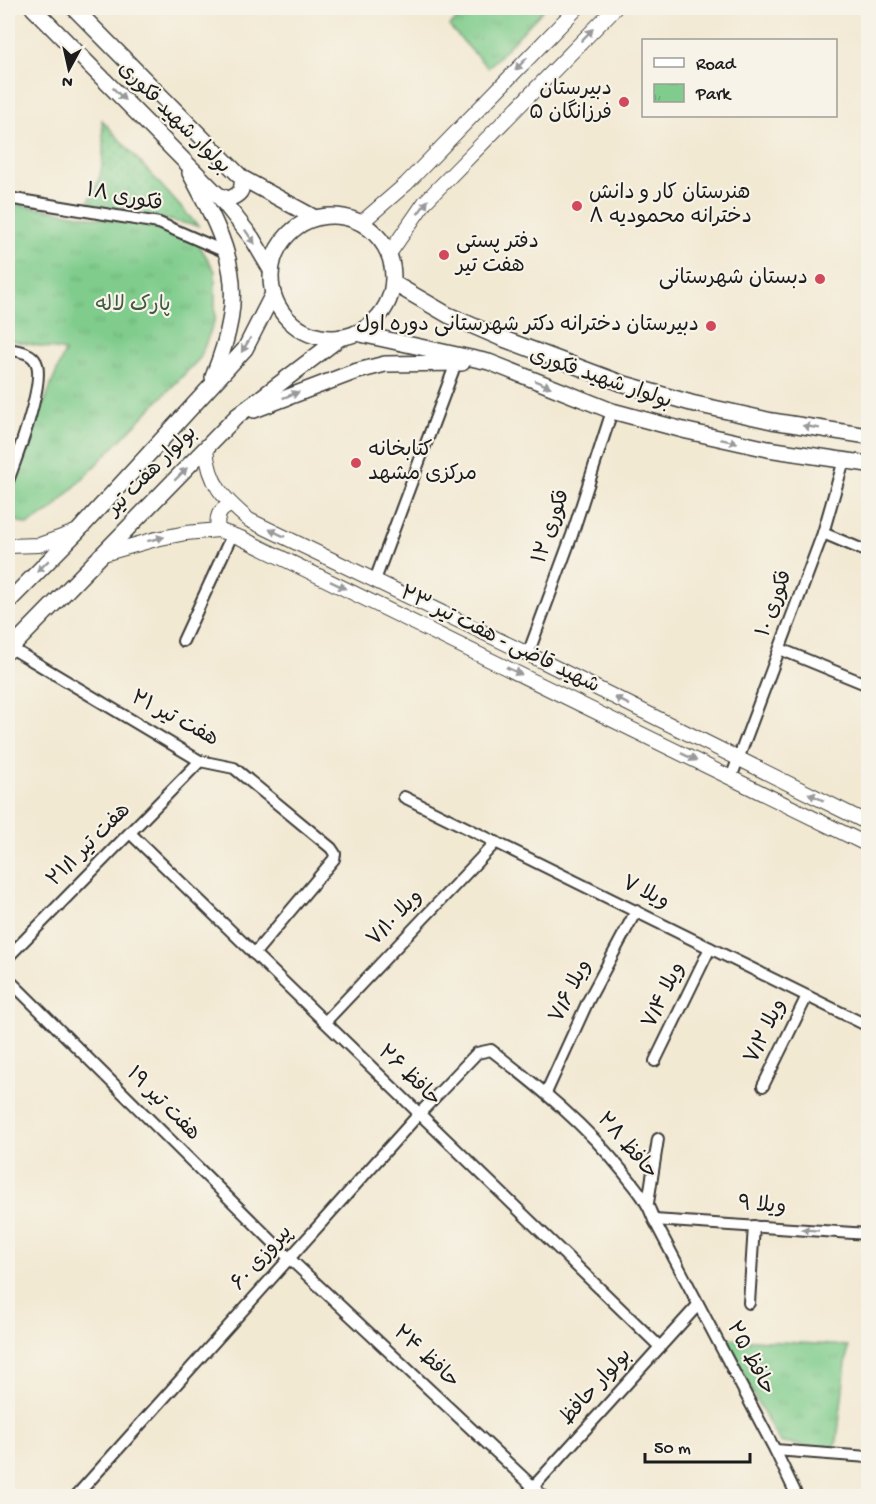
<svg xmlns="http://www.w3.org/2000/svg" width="876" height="1504" viewBox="0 0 876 1504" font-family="'Gochi Hand','Playpen Sans Arabic',sans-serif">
<defs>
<pattern id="grass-dots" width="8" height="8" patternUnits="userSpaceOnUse" patternTransform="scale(1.5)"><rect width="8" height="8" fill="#7fcc8c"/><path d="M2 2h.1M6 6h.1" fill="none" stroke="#6daf78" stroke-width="1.8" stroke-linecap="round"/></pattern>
<pattern id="park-tufts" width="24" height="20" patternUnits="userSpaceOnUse" patternTransform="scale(1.5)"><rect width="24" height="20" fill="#7fcc8c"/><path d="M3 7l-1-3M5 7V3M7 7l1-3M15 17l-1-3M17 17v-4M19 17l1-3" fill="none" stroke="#6daf78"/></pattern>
</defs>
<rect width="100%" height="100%" fill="#f7f3e8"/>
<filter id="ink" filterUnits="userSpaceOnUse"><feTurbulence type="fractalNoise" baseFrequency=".0167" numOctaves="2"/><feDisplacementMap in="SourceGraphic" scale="12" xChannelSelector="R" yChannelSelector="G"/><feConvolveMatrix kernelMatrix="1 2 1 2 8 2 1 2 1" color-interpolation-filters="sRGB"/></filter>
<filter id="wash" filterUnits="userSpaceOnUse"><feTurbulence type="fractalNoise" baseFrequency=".008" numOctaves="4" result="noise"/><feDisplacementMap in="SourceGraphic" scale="24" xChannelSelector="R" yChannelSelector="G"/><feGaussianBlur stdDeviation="1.35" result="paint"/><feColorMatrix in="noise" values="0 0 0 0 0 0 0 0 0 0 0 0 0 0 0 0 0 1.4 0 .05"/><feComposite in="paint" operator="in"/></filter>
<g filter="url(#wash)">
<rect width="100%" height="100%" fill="#f2e9d3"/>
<path fill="url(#grass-dots)" stroke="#4e7454" stroke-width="1.5" d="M 102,120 L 198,226 L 87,204 C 106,174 104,154 102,120 Z"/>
<g fill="url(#park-tufts)" stroke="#4e7454" stroke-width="1.5">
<path d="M 471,8 L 545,8 L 488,68 L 449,26 Z"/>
<path d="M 8,203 L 158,228 L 198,243 L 215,271 L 215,319 L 200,358 L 52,510 L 27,525 L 8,517 L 8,491 L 65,351 L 8,340 Z"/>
<path d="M 723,1338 L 848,1346 L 837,1441 L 831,1449 L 782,1443 L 776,1436 Z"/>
</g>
</g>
<g filter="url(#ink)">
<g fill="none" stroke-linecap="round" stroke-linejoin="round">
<g stroke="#3c3b37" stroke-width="14">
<g id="minor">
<path d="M 8,198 L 159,223 L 228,253"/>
<path d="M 8,349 C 18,351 31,352 36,362 C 46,382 16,459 8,481"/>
<path d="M 823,533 L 868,552"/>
<path d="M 375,580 L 456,363"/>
<path d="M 183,641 L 232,535"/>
<path d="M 11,648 L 200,761 L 234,768 L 331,848 L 335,854 L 334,859 L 254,954"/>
<path d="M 780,649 L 868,685"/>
<path d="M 528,654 L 572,535 L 612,411"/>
<path d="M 731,778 L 823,533 L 844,460"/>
<path d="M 404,797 L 868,1026"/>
<path d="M 130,833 L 660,1347"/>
<path d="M 8,957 L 200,761"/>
<path d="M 8,979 L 290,1259 L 543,1496"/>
<path d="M 325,1022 L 496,842"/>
<path d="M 655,1061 L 710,948"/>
<path d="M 763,1086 L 807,996"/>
<path d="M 546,1093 L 588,1001 L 636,911"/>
<path d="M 648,1203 L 658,1139"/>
<path d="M 654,1220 L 868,1234"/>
<path d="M 749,1303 L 754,1226"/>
<path d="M 775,1450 L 868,1457"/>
<path d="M 76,1496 L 419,1114 L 477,1053 L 491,1050 C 539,1087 586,1125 624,1173 C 637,1189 647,1200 654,1220 L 775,1450 L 797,1496"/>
<path d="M 525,1496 L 698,1305"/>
</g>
</g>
<g stroke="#3c3b37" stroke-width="16">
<g id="tertiary">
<path d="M 361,223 L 406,184 L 577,8"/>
<path d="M 389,254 L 425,202 L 615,8"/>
<path d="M 206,449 C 209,484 223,498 249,520 L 528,654 L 868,823"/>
<path d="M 218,530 C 216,517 218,510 231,505"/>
<path d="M 8,546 L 39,545 L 78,531"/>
<path d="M 100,555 L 156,539 L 186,533 L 218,530 L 241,538 L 868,845"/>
</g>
</g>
<g stroke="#3c3b37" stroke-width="18">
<g id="secondary">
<path d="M 33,8 L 218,195 L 252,238 L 271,270"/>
<path d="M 74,8 L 242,178 L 315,218"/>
<path d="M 190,173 C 233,253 248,290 213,377"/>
<path d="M 218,195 L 228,199 C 240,195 243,191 242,178"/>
<circle cx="332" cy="277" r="61"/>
<path d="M 393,283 L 448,315 L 501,338 L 621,383 L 691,403 L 772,421 L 868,436"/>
<path d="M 356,333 L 489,362 L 612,411 L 687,431 L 768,449 L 868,464"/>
<path d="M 254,410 L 354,372 L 385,364 L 462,363"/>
<path d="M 8,602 L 78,531 L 245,349 L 273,294"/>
<path d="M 8,651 L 237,416 L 341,337"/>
</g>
</g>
<use href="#minor" stroke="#fff" stroke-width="10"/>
<use href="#tertiary" stroke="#fff" stroke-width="14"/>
<use href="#secondary" stroke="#fff" stroke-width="15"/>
</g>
<defs><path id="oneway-solid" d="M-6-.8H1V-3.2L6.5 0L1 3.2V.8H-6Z" transform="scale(1.5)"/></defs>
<g fill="#999">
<use href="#oneway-solid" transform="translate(587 35) rotate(-45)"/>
<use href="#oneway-solid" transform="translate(521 64) rotate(134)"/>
<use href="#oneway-solid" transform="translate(119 94) rotate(45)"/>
<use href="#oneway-solid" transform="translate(423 207) rotate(-53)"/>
<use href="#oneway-solid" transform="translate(250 237) rotate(55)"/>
<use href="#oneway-solid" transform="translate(246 345) rotate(122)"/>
<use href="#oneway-solid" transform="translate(543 384) rotate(22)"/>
<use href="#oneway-solid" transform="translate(291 395) rotate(-21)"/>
<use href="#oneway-solid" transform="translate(811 427) rotate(-171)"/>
<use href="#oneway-solid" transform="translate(729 441) rotate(12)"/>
<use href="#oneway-solid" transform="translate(181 474) rotate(-45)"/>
<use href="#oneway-solid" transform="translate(277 533) rotate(-154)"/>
<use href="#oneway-solid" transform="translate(156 539) rotate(-14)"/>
<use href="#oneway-solid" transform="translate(43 566) rotate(135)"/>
<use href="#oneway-solid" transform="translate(338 585) rotate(26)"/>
<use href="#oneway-solid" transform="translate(514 671) rotate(26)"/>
<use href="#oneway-solid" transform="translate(622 701) rotate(-153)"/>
<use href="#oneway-solid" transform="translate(689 757) rotate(26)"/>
<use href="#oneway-solid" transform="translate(816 797) rotate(-154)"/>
<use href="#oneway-solid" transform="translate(810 1230) rotate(-176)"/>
</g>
</g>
<g fill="#d1495b" stroke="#f7f3e8" stroke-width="2">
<circle cx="624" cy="102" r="6"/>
<circle cx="577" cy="206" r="6"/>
<circle cx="444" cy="255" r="6"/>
<circle cx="820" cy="279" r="6"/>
<circle cx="711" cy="326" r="6"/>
<circle cx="356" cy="463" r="6"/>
</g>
<g text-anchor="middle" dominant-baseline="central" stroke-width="4.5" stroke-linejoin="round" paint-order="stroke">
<g font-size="21" fill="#1c1c1c" stroke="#f7f3e8" text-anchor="end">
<text x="612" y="90">دبیرستان<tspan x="612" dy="24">فرزانگان ۵</tspan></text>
<text x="589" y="194" text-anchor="start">هنرستان کار و دانش<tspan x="589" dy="24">دخترانه محمودیه ۸</tspan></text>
<text x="456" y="243" text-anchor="start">دفتر پستی<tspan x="456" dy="24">هفت تیر</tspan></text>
<text x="808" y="279">دبستان شهرستانی</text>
<text x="699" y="326">دبیرستان دخترانه دکتر شهرستانی دوره اول</text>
<text x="368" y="451" text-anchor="start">کتابخانه<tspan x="368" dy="24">مرکزی مشهد</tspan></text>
</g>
<g font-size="21" fill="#1c1c1c" stroke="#f7f3e8">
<text transform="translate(173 119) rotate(45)">بولوار شهید فکوری</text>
<text transform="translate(124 199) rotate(11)">فکوری ١٨</text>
<text transform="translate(600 380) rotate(19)">بولوار شهید فکوری</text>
<text transform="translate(153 472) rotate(-45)">بولوار هفت تیر</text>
<text transform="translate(553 527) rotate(-71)">فکوری ۱۲</text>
<text transform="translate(776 604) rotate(-70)">فکوری ۱۰</text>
<text transform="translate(499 641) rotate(26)">شهید قاضی - هفت تیر ۲۳</text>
<text transform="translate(174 720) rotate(28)">هفت تیر ۲۱</text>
<text transform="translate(90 846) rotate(-45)">هفت تیر ۲۱/۱</text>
<text transform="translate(645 894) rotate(26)">ویلا ۷</text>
<text transform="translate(396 919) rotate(-46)">ویلا ۷/۱۰</text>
<text transform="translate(572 992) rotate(-63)">ویلا ۷/۶</text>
<text transform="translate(665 996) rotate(-64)">ویلا ۷/۴</text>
<text transform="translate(767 1032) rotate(-64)">ویلا ۷/۲</text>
<text transform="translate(408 1077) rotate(44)">حافظ ۲۶</text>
<text transform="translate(162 1105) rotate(45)">هفت تیر ۱۹</text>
<text transform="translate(626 1147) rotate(49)">حافظ ۲۸</text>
<text transform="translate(762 1207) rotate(4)">ویلا ۹</text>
<text transform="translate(263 1259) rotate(-48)">پیروزی ۶۰</text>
<text transform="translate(425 1358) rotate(43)">حافظ ۲۴</text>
<text transform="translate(749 1359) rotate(62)">حافظ ۲۵</text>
<text transform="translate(597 1388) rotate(-48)">بولوار حافظ</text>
</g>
<g font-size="21" fill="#3f5a43" stroke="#f7f3e8">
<text x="133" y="306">پارک لاله</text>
</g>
</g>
<rect width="876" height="1504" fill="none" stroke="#f7f3e8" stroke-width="30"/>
<rect x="642" y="39" width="195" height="78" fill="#f7f3e8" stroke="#9f9d96" stroke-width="1.5"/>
<rect x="654" y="58" width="30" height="9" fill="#ffffff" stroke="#9f9d96" stroke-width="1.5"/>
<text x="696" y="69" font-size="18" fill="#1c1c1c">Road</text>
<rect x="654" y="84" width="30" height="18" fill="url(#park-tufts)" stroke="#9f9d96" stroke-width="1.5"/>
<text x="696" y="99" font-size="18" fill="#1c1c1c">Park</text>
<g transform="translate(69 69) rotate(188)" stroke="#f7f3e8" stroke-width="4.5" paint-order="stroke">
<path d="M0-4.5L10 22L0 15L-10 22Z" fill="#1c1c1c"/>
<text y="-9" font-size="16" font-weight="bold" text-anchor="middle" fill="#1c1c1c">N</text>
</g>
<path d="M645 1453v9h105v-9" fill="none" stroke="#1c1c1c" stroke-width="3"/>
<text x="654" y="1453" font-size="18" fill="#1c1c1c" stroke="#f7f3e8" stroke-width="4.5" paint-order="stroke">50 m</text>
</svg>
